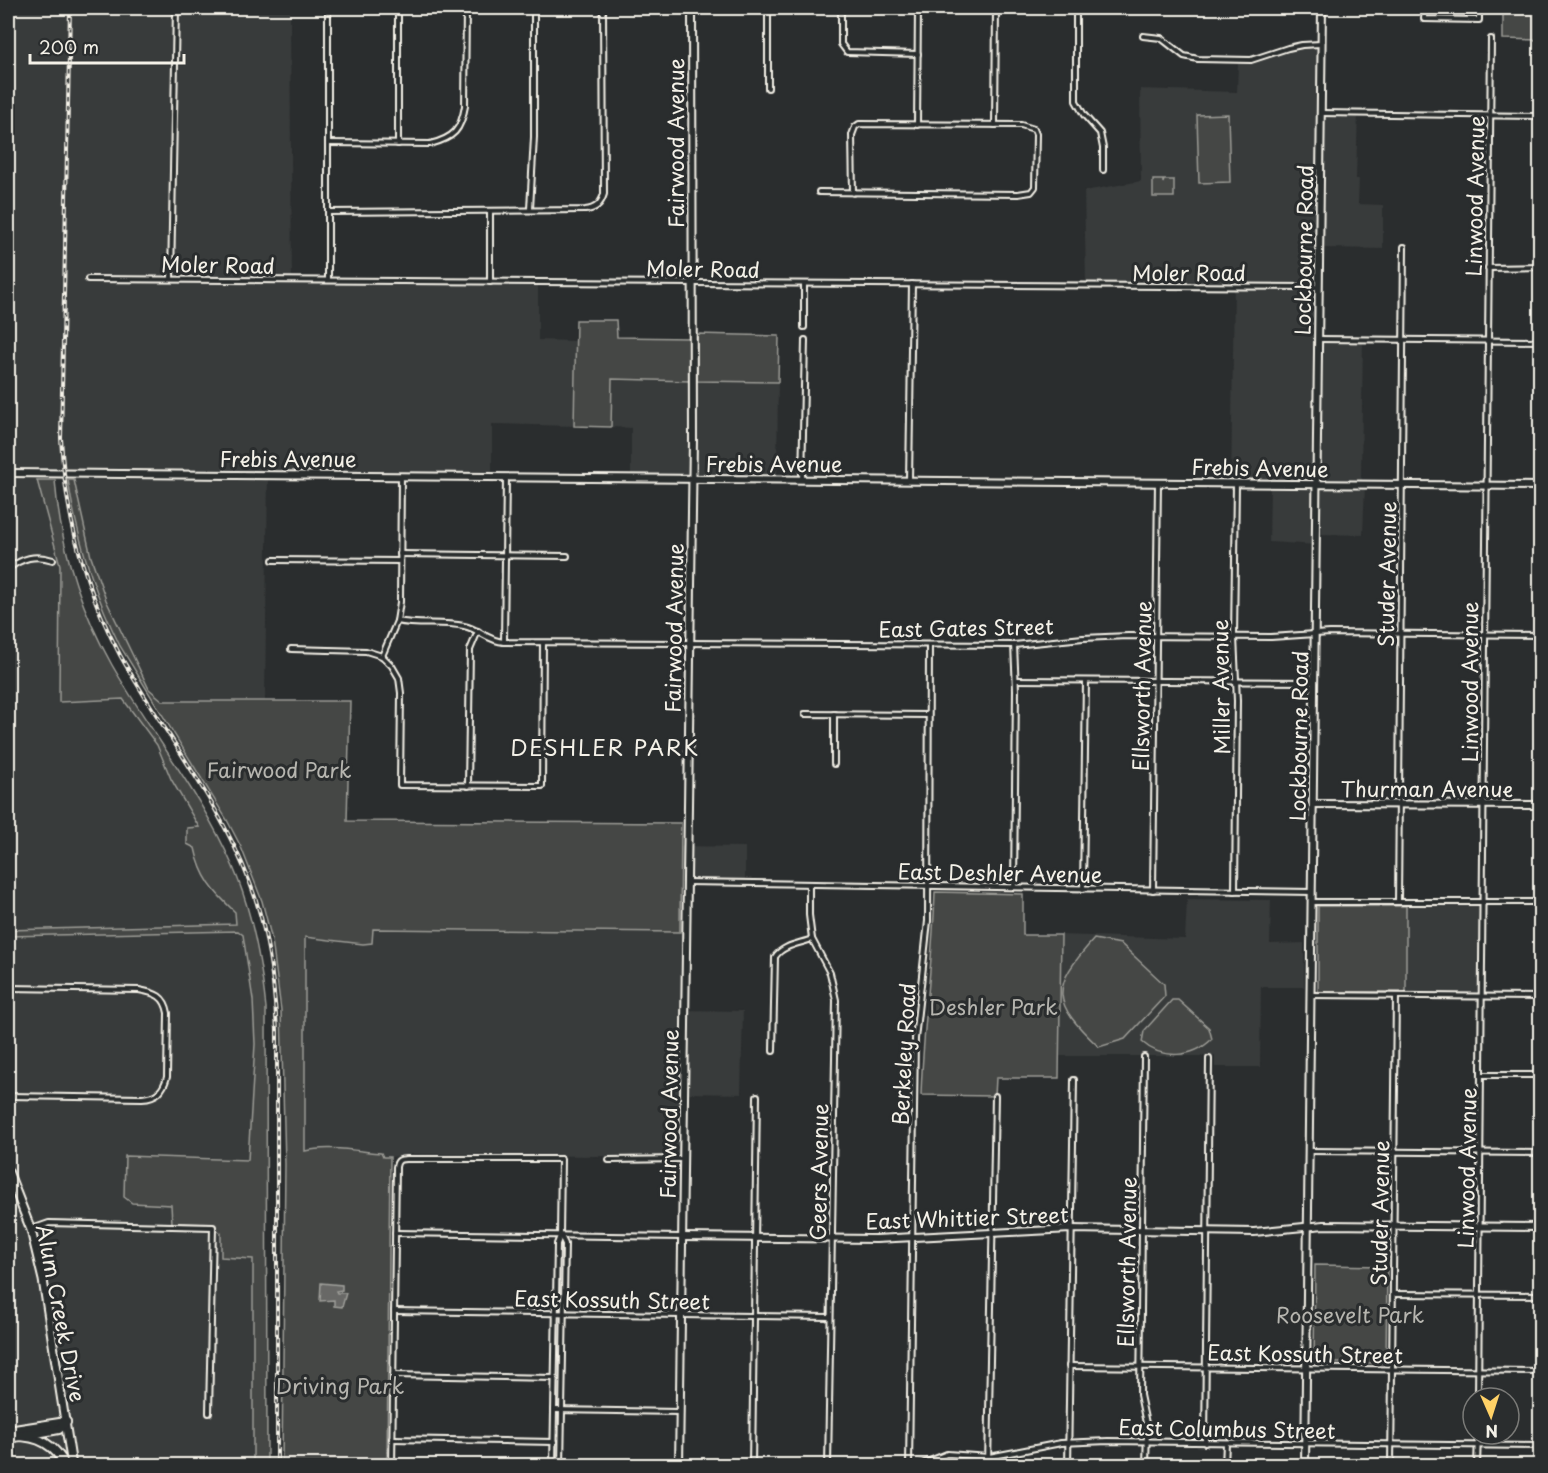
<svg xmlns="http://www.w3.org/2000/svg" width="1548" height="1473" viewBox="0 0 1548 1473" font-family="'Playpen Sans',sans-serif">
<rect width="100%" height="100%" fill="#2a2d2e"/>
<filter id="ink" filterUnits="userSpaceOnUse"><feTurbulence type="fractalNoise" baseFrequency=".0167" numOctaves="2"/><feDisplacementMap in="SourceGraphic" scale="12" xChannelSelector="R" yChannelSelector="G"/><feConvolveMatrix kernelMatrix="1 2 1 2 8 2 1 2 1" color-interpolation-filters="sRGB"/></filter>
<g filter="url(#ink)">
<g fill="#373a3a">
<path d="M 8,8 L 290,8 L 292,281 L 456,281 L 457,285 L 538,286 L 538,340 L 576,341 L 574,426 L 492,424 L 492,477 L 268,475 L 265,701 L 163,701 L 149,689 L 106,600 L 91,557 L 74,480 L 37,480 L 60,565 L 59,701 L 123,699 L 157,745 L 171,779 L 200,827 L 195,848 L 198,865 L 211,889 L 235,912 L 236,925 L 8,930 Z"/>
<path d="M 1301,45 L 1322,45 L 1322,112 L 1358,113 L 1356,179 L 1359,179 L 1358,204 L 1383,205 L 1383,249 L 1320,248 L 1318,339 L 1363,341 L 1361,477 L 1365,485 L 1363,535 L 1317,534 L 1317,545 L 1269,542 L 1270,485 L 1231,485 L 1234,284 L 1086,284 L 1084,191 L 1141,181 L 1140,89 L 1237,92 L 1238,61 L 1257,60 Z"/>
<path d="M 612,379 L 778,382 L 777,480 L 631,477 L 631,428 L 611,427 Z"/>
<path d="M 681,846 L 745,847 L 745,884 L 681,883 Z"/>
<path d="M 1187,899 L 1271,900 L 1270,944 L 1304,943 L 1304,987 L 1261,987 L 1260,1067 L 1215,1067 L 1215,1056 L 1059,1056 L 1061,935 L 1185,939 Z"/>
<path d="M 1406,902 L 1484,903 L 1483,997 L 1405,996 Z"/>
<path d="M 305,928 L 680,932 L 685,936 L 685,1010 L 743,1011 L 741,1094 L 684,1093 L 683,1157 L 415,1154 L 390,1157 L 305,1156 Z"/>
<path d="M 238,931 L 243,935 L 253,1000 L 255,1044 L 248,1160 L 126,1156 L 132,1203 L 171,1205 L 172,1223 L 210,1223 L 253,1259 L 253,1465 L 8,1465 L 8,1208 L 9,1208 L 8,1203 L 8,936 Z"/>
</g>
<g fill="#444645" stroke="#9c9c96" stroke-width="1.5">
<path d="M 1503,8 L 1540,8 L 1540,40 L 1503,39 Z"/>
<path d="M 1228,114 L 1230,182 L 1199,183 L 1197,115 Z"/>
<path d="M 1153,180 L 1163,180 L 1163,183 L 1164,180 L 1174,180 L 1174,197 L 1153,197 Z"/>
<path d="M 576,320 L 616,320 L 617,337 L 689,338 L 690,381 L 612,379 L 611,427 L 574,426 Z"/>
<path d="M 697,334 L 779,336 L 778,382 L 697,381 Z"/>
<path d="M 37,480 L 55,480 C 60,545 80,608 112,665 C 151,733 202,795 233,867 C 252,911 261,961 266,1008 L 267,1465 L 253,1465 L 253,1259 L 221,1257 L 221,1233 L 210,1224 L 172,1223 L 171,1205 L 132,1203 L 124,1197 L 125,1156 L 248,1160 L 255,1044 L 253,1000 L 243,935 L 238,931 L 8,936 L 8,930 L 236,924 L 235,912 C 214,892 201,878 195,848 L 187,844 L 187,828 L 199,827 L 171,779 L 157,745 L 123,699 L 59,702 L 60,565 Z"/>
<path d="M 68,480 L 74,480 L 91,557 L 106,600 L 149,689 L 163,701 L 350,701 L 347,821 L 681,823 L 680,932 L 373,929 L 372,943 L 363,944 L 305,937 L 305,1151 C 328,1145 357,1151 381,1153 L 383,1157 L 390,1157 L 387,1465 L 282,1465 L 285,1164 L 281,1010 L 272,940 L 262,901 L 241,847 L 227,820 L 120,646 C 94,593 77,539 68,480 Z"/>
<path d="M 935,892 L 1023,894 L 1023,935 L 1061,935 L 1059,1078 L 996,1078 L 995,1096 L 921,1095 C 923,1027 933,961 935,892 Z"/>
<rect x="1318" y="906" width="88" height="86"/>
<path d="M 1094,939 L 1121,944 L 1164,984 L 1165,996 L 1125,1039 L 1099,1047 C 1051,1002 1050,988 1094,939 Z"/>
<path d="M 1172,1000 L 1178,1000 L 1209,1028 L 1212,1039 C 1193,1058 1162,1060 1142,1042 L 1144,1031 Z"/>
<path d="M 1315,1265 L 1387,1266 L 1386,1363 L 1314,1363 Z"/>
</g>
<path fill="#676866" stroke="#9f9f9a" stroke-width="1.5" d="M 321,1283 L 342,1285 L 342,1290 L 336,1291 L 337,1293 L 346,1293 L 342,1307 L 334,1306 L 334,1300 L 320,1301 Z"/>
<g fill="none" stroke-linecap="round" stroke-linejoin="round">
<g stroke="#f4f1e8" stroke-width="8">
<g id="street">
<path d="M 328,8 L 328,280"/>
<path d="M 398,8 L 398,144"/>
<path d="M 841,8 L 841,44 L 847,52 L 918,54"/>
<path d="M 1076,8 L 1076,101 L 1084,115 L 1100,133 L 1103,148 L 1103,170"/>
<path d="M 1425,8 L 1424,19 L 1479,20 L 1479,8"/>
<path d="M 1143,36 L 1161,38 L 1184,56 L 1198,59 L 1251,60 L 1288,48 L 1302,45 L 1321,44"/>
<path d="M 768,88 L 768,8"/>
<path d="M 1321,113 L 1540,116"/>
<path d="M 917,125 L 918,8"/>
<path d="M 995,125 L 996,8"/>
<path d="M 328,143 L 430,144 C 454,138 461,130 465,106 L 466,8"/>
<path d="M 819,192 L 1018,194 L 1031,192 L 1035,187 L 1036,134 L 1034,129 L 1021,125 L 859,124 L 855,127 L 852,135 L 853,193"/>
<path d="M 530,209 L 534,137 L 534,8"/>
<path d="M 328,212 L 585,210 C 596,209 601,204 604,194 L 603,8"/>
<path d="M 490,212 L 490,282"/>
<path d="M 1488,268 L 1540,267"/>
<path d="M 88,279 L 1318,287"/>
<path d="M 171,279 L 176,8"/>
<path d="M 804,284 L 804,327"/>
<path d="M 1319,339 L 1540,341"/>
<path d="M 802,480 L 805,340"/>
<path d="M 909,480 L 912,284"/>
<path d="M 400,554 L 567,556"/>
<path d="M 273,560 L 400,561"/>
<path d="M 8,569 C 22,558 35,554 53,560"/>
<path d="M 397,621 C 419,626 442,621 464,626 C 479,629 488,641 504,642 L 1014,645 L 1083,638 L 1128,636 L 1271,637 L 1330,633 L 1540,635"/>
<path d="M 504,642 L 506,478"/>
<path d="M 291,649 L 366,651 L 382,656 L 392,666 L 399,678 L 401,693 L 400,785 L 542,786 L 543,643"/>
<path d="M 382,656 L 397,621 L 400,602 L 401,476"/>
<path d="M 1016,680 L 1315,682"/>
<path d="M 805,714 L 928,715"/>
<path d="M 834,764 L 834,714"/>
<path d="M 468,786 L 470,650 L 478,631"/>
<path d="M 686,882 L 1312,892"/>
<path d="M 809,884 L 809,915 L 812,939 L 830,973 L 836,1000 L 828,1466"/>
<path d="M 1014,887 L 1016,690 L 1014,645"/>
<path d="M 1083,889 L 1086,681"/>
<path d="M 1153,890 L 1158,483"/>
<path d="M 1235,891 L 1237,701 L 1234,637 L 1236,484"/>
<path d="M 1312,902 L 1540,902"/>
<path d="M 1398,902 L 1404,247"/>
<path d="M 8,988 L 139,990 C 156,993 165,996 168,1013 L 167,1077 C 163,1091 157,1097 142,1098 L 8,1096"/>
<path d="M 1311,995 L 1540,997"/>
<path d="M 773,1051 L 775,957 C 783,945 799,944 812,939"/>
<path d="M 1144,1057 L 1140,1395 L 1147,1428 L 1146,1466"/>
<path d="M 1482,1075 L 1540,1075"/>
<path d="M 1310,1151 L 1540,1153"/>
<path d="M 609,1160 L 683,1159"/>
<path d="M 32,1229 L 49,1223 L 213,1227 L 209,1413"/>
<path d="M 395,1233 L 682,1237"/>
<path d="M 561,1236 L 565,1244 L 561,1466"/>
<path d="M 1393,1294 L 1540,1295"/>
<path d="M 394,1311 L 830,1317"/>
<path d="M 1069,1366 L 1540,1371"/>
<path d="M 393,1375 L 554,1378"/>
<path d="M 1478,1398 C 1485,945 1483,492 1491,39"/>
<path d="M 554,1410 L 679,1412"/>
<path d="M 392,1439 L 554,1442"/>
<path d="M 1205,1443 L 1209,1059"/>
<path d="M 392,1466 L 396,1167 C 397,1160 400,1159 407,1159 L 561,1159 L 560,1236 L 557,1244 L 553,1466"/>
<path d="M 752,1466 L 757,1096"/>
<path d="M 909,1466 L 915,1039 L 928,921 L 929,645"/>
<path d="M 917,1466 L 947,1454 L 989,1457 L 1061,1443 L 1108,1441 L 1540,1446"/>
<path d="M 988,1466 L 995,1096"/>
<path d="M 1068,1466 L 1074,1080"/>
<path d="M 1225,1466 L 1226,1443"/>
<path d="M 1391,1466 L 1396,996"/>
<path d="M 1477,1466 L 1478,1434"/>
</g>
</g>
<g stroke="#f4f1e8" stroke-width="10">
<g id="secondary">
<path d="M 8,473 L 1540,486"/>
<path d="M 1313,804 L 1540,805"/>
<path d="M 683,1237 L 876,1239 L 1071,1229 L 1254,1232 L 1324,1225 L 1540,1227"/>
<path d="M 679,1466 L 693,439 L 692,8"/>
<path d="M 1305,1466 L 1322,8"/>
</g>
</g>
<g stroke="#f4f1e8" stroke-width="11">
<path id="primary" d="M 8,1171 L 31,1230 L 43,1280 L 72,1466"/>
</g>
<g stroke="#f4f1e8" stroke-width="12">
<g id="highway">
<path d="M 8,1431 L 66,1422"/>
<path d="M 15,1436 C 38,1436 55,1444 65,1466"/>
<path d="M 8,1438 L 59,1429 L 66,1422"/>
</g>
</g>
<use href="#street" stroke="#2a2d2e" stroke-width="4"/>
<use href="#secondary" stroke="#2a2d2e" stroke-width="6"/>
<use href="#primary" stroke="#2a2d2e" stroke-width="7"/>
<use href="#highway" stroke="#2a2d2e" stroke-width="8"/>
<g stroke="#f4f1e8" stroke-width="4">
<path id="rail" d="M 70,8 L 61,438 C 65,514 84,587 120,655 C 163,732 219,800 250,883 C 268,930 274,980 277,1030 L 277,1466"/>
</g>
<use href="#rail" stroke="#2a2d2e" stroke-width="1.5" stroke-dasharray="4.5" stroke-linecap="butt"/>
</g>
</g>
<g text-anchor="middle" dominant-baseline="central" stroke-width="6" stroke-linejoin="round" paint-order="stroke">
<g font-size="21" fill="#f4f1e8" stroke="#2a2d2e">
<text transform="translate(675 143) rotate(-90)">Fairwood Avenue</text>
<text transform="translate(1474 196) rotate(-89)">Linwood Avenue</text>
<text transform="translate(1303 250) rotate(-89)">Lockbourne Road</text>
<text transform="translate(218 264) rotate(1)">Moler Road</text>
<text transform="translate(703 268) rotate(1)">Moler Road</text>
<text x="1189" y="272">Moler Road</text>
<text x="288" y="458">Frebis Avenue</text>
<text x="774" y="463">Frebis Avenue</text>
<text transform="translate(1260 467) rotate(1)">Frebis Avenue</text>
<text transform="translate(1386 574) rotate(-89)">Studer Avenue</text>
<text transform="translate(966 627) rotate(-1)">East Gates Street</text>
<text transform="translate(673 628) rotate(-89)">Fairwood Avenue</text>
<text transform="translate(1469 682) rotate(-90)">Linwood Avenue</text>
<text transform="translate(1141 686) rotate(-89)">Ellsworth Avenue</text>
<text transform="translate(1220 687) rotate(-91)">Miller Avenue</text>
<text transform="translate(1298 736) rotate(-89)">Lockbourne Road</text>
<text x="1427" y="788">Thurman Avenue</text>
<text transform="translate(1000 872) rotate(1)">East Deshler Avenue</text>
<text transform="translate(903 1054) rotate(-87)">Berkeley Road</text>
<text transform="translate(668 1114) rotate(-89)">Fairwood Avenue</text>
<text transform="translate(1466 1168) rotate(-89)">Linwood Avenue</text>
<text transform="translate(818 1172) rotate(-89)">Geers Avenue</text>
<text transform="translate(1379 1213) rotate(-89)">Studer Avenue</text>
<text transform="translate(967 1217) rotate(-2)">East Whittier Street</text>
<text transform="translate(1126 1262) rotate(-89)">Ellsworth Avenue</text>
<text transform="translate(612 1299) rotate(1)">East Kossuth Street</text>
<text transform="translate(62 1313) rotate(79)">Alum Creek Drive</text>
<text transform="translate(1305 1353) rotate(1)">East Kossuth Street</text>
<text transform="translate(1227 1428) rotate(1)">East Columbus Street</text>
</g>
<g font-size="21" fill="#b6b5af" stroke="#2a2d2e">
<text x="279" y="769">Fairwood Park</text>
<text x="993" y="1006">Deshler Park</text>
<text x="1350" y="1314">Roosevelt Park</text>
<text x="340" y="1385">Driving Park</text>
</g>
<g font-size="22" letter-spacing="1.5" fill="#f4f1e8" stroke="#2a2d2e">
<text x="605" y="746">DESHLER PARK</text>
</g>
</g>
<rect width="1548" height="1473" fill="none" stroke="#2a2d2e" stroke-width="30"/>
<rect x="15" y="15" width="1518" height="1443" fill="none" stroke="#f4f1e8" stroke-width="2" filter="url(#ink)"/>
<g transform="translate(1491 1416) rotate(177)"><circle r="28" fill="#2a2d2e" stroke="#7b7b78" stroke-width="1.5"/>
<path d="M0-4.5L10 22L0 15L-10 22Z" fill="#ffd166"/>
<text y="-9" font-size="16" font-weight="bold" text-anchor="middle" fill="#f4f1e8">N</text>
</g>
<path d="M30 54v9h154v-9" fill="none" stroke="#f4f1e8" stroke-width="3"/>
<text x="39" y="54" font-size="18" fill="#f4f1e8" stroke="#2a2d2e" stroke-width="4.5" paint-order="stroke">200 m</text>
</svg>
